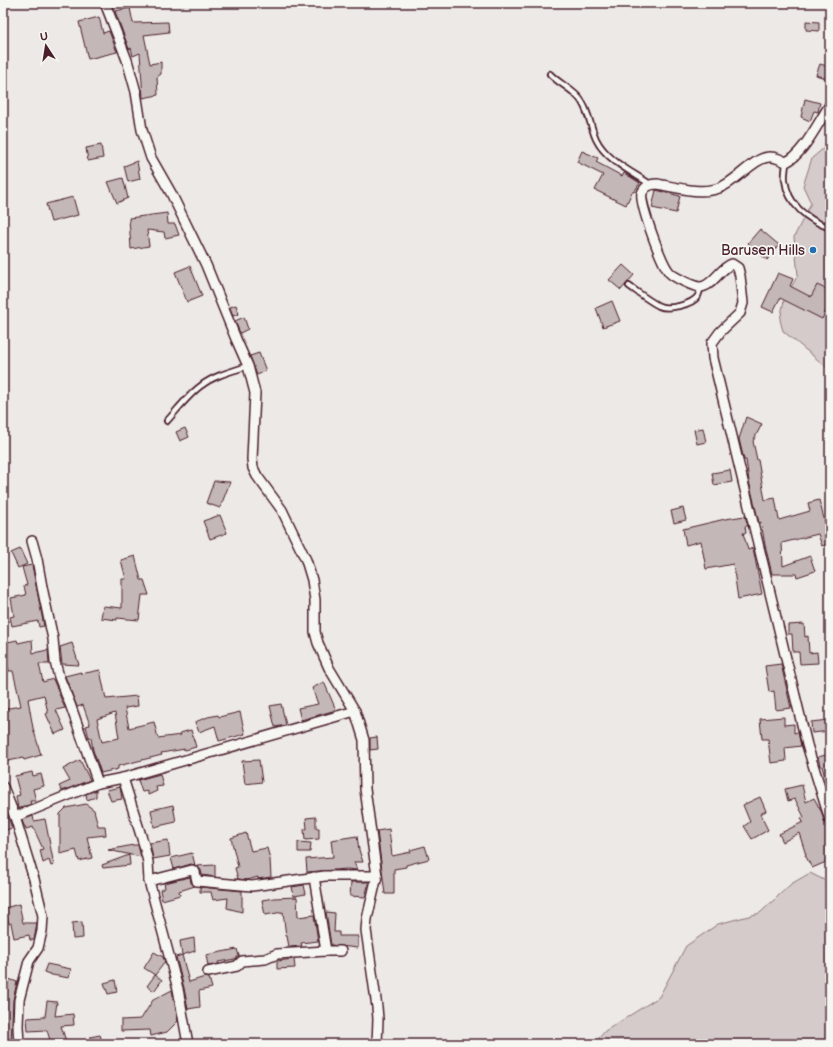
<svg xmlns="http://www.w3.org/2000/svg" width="833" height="1047" viewBox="0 0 833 1047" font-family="'Balsamiq Sans',sans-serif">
<rect width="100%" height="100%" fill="#ece9e6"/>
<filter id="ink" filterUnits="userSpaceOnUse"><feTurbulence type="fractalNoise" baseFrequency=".025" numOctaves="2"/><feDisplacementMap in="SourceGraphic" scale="8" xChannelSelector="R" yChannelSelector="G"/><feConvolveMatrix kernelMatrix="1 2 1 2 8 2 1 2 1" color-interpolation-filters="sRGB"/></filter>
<g filter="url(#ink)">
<g fill="#d4cbca" stroke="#8f757a">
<path d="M 830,143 L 830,370 L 783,331 L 780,320 L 784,300 L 798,275 L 794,237 L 811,203 L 803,186 L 812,158 Z"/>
<path d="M 810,873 L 830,883 L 830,1044 L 594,1044 L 605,1031 L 659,997 L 686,946 L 718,924 L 760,913 L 791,884 Z"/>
</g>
<g fill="#c4b7b7" stroke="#4a1f2b" fill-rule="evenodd">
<path d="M 130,8 L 133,23 L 168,22 L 169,32 L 144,35 L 150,64 L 161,62 L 161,74 L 157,77 L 158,95 L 143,98 L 140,53 L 133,56 L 131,48 L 129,49 L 115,11 Z"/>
<path d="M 99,17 L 103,33 L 109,31 L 117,52 L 88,59 L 79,22 Z"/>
<path d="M 806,21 L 819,22 L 819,31 L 806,30 Z"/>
<path d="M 820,64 L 830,67 L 830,80 L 816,75 Z"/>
<path d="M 805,99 L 820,103 L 818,112 L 814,111 L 810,121 L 801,117 Z"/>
<path d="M 101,145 L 103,158 L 88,161 L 86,148 Z"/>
<path d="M 582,151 L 598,158 L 596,162 L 622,176 L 624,173 L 640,183 L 634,192 L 632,192 L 626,205 L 595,190 L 603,175 L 577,162 Z"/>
<path d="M 137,161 L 140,179 L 128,182 L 124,166 Z"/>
<path d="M 123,178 L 128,198 L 117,203 L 108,182 Z"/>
<path d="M 656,190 L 680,196 L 676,213 L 652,208 Z"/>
<path d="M 73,197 L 78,215 L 51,222 L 46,204 Z"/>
<path d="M 167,213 L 168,224 L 175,224 L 179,235 L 165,238 L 164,232 L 147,230 L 149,246 L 131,249 L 129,218 Z"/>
<path d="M 760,229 L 779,245 L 767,260 L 748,243 Z"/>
<path d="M 623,265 L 634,275 L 621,290 L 609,280 Z"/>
<path d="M 190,266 L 202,296 L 187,302 L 175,272 Z"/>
<path d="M 778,273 L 793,279 L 790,286 L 811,297 L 817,285 L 830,291 L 830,302 L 822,319 L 780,298 L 773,312 L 762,307 Z"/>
<path d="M 612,301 L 620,321 L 603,327 L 596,308 Z"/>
<path d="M 236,305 L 239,314 L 233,316 L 230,307 Z"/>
<path d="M 244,317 L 248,329 L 240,333 L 235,321 Z"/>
<path d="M 259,353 L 266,371 L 257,375 L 250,356 Z"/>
<path d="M 746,417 L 762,424 L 753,441 L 757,460 L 758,460 L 765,500 L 775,498 L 779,520 L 810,511 L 808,503 L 819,500 L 825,522 L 830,520 L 830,543 L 822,546 L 818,534 L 782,543 L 783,566 L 810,556 L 815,571 L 797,577 L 796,574 L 772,574 L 765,545 L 761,522 L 759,523 L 749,481 L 746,460 L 744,460 L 739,439 Z"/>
<path d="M 185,428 L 189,437 L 180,441 L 176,432 Z"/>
<path d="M 703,428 L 706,442 L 697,444 L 694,430 Z"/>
<path d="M 730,470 L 732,482 L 714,485 L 712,473 Z"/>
<path d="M 214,481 L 230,482 L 220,508 L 206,503 Z"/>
<path d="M 683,508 L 686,520 L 674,523 L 671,511 Z"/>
<path d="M 220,515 L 227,533 L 210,539 L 203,521 Z"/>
<path d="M 745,516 L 748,526 L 745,526 L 746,533 L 743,533 L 748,550 L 753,548 L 762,594 L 738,599 L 733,564 L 706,569 L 701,541 L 686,545 L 683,529 L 725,519 Z"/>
<path d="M 20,549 L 27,564 L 18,568 L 11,553 Z"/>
<path d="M 135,556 L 141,580 L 144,580 L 149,595 L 142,595 L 139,620 L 117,618 L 117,620 L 101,618 L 103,606 L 122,608 L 122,579 L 126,579 L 121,560 Z"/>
<path d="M 32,565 L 44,626 L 39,627 L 38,621 L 12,626 L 10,617 L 14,616 L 11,598 L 26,595 L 24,586 L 27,585 L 22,567 Z"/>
<path d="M 804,624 L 805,637 L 808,636 L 809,653 L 817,652 L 818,663 L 800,664 L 799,652 L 793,652 L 792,634 L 788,634 L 788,625 Z"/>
<path d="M 17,640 L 18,643 L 32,640 L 33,653 L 48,650 L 49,664 L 39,664 L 43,682 L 53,679 L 64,706 L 65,708 L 56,710 L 65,730 L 55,734 L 46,714 L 48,713 L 44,695 L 28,699 L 33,728 L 41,755 L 24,760 L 23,758 L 3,762 L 3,709 L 21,706 L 13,671 L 9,671 L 3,648 L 3,643 Z"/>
<path d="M 72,643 L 79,665 L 62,664 L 60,647 Z"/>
<path d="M 781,664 L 791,708 L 776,710 L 774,691 L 769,692 L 765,666 Z"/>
<path d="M 100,670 L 106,699 L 137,696 L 138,706 L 125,708 L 129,728 L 154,722 L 158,738 L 181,735 L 180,733 L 191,730 L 196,747 L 185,750 L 185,749 L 161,753 L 162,755 L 118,766 L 118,769 L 101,773 L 93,750 L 91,738 L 89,738 L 86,726 L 90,725 L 83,705 L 77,707 L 65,676 L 81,672 L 81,674 ZM 115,713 L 119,738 L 102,742 L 97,719 Z"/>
<path d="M 324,682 L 336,710 L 301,720 L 298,708 L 318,704 L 312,688 Z"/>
<path d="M 281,704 L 286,725 L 275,727 L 270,706 Z"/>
<path d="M 240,712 L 245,734 L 219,741 L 215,726 L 199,732 L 195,722 L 208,717 L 218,715 L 219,717 Z"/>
<path d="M 784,717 L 784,725 L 794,724 L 794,733 L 798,732 L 801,746 L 785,748 L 786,761 L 771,763 L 768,739 L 762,739 L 760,719 Z"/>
<path d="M 828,720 L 830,731 L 812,733 L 811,722 Z"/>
<path d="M 377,737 L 378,749 L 370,750 L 370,738 Z"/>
<path d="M 830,754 L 830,785 L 827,786 L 822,766 L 820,766 L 818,757 Z"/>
<path d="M 80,760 L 90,780 L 62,791 L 59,786 L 70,781 L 63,769 Z"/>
<path d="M 259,760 L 262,782 L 245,784 L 242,761 Z"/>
<path d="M 32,772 L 33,776 L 41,774 L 44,786 L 33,789 L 36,801 L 30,801 L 31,804 L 18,809 L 16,796 L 20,795 L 15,776 Z"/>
<path d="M 160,774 L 163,786 L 156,787 L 157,791 L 148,795 L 148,791 L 142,792 L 138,780 Z"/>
<path d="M 802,785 L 806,802 L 814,798 L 822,813 L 824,822 L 830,829 L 830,858 L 825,859 L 826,862 L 812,868 L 805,855 L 806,855 L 799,833 L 783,842 L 779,834 L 803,822 L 801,818 L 804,817 L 795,799 L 788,801 L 785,789 Z"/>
<path d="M 120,787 L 122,799 L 111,801 L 107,790 Z"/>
<path d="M 96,790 L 96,797 L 87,800 L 86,794 Z"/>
<path d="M 760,797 L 766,811 L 760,814 L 768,830 L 752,839 L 744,826 L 750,822 L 743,805 Z"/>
<path d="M 86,804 L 94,810 L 98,826 L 105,826 L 106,835 L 87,837 L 92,858 L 79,861 L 76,850 L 60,854 L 60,814 L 66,808 Z"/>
<path d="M 173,805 L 176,822 L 154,827 L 151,810 Z"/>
<path d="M 33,816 L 34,821 L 45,819 L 54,865 L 51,866 L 49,860 L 43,863 L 40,850 L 43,849 L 33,827 L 26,829 L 25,826 L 24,826 L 22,820 Z"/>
<path d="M 8,817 L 12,828 L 3,831 L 3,819 Z"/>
<path d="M 316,817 L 316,828 L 319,828 L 319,839 L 305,840 L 304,829 L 307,829 L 306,818 Z"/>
<path d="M 389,829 L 392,856 L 411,852 L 410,850 L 425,846 L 429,859 L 406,865 L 406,867 L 394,869 L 394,894 L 385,894 L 377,831 Z"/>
<path d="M 246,833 L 251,851 L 267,848 L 270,859 L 271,877 L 258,879 L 258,877 L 247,880 L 238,879 L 235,868 L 238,867 L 231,838 Z"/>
<path d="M 357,836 L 359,850 L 363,862 L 354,862 L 357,870 L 347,869 L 307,872 L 306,859 L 333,857 L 331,840 Z"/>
<path d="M 168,840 L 170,856 L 153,859 L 150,843 Z"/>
<path d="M 298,842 L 311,843 L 310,852 L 298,852 Z"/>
<path d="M 133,845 L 138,845 L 141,857 L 108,850 Z"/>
<path d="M 192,853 L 195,865 L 191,864 L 174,869 L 171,858 Z"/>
<path d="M 129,855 L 130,865 L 103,868 L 102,865 Z"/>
<path d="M 215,865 L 215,877 L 202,875 L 201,870 L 197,866 Z"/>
<path d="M 190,877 L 191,883 L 195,886 L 179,891 L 180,895 L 162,900 L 160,890 L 165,888 L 164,883 Z"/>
<path d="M 351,882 L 369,882 L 365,897 L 350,896 Z"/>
<path d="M 304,885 L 306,894 L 294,896 L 292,887 Z"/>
<path d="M 200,887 L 242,891 L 242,912 L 227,908 L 228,898 L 213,900 L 211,892 L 200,892 Z"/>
<path d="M 297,897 L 298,917 L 314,915 L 318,941 L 301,943 L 302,946 L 289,947 L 287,936 L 286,936 L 283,912 L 265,915 L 262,900 L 274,898 Z"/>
<path d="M 19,904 L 23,923 L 37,923 L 34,940 L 30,940 L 29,935 L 14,938 L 11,923 L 9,924 L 5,908 Z"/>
<path d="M 326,912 L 335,913 L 334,932 L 339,932 L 339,936 L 358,936 L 358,948 L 331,945 Z"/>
<path d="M 82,922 L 83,938 L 73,939 L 72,923 Z"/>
<path d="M 194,938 L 195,951 L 182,955 L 180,941 Z"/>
<path d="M 237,949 L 239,956 L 235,959 L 218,962 L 219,964 L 208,966 L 206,955 Z"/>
<path d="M 154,952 L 163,957 L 165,962 L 155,975 L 144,968 Z"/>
<path d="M 182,955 L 189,982 L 205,977 L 209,978 L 212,988 L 199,991 L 200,1007 L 188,1009 L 184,988 L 176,957 Z"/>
<path d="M 294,959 L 295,968 L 277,969 L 277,961 Z"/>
<path d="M 47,964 L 71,969 L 69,978 L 52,975 L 44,972 Z"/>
<path d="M 155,975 L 162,980 L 154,991 L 147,986 Z"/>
<path d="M 3,977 L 17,982 L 13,1000 L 11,1044 L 3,1044 Z"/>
<path d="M 115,980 L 117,992 L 108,994 L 104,983 Z"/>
<path d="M 172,990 L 178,1021 L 167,1032 L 151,1036 L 150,1030 L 121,1031 L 121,1020 L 141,1019 L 153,1000 Z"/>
<path d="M 47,1001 L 57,1002 L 55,1016 L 73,1014 L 74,1025 L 61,1026 L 67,1044 L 51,1044 L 47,1030 L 28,1031 L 27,1018 L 45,1017 Z"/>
<path d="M 100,1035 L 103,1044 L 92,1044 L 90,1037 Z"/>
</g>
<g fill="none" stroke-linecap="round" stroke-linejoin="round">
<g stroke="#4a1f2b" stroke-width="8">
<g id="service">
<path d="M 550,74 C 559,84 575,90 582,102 C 589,113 591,128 596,139 C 606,160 632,172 650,184"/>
<path d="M 786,162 C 786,167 784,175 785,180 C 788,205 808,220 830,228"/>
<path d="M 629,286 C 639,293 649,301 659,306 C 668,310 692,305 698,296 C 699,294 700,290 701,287"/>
<path d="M 167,421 C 178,409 189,394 202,385 C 215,375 233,371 248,366"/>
</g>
</g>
<g stroke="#4a1f2b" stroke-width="12">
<g id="minor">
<path d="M 105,3 L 127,60 L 136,92 L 142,130 L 151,158 L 171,193 L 206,265 L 236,339 L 248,366 L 255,393 L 252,459 L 253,468 L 257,476 L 282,510 L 306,560 L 312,580 L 315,600 L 315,632 L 318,643 L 329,668 L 355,711 L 364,740 L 365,789 L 377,876 L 367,919 L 366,930 L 377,1007 L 378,1019 L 377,1044"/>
<path d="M 830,105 C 819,121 803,155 786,162 C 781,160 776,157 771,157 C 754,156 737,182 719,188 C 701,195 675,187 657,184 C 650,184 645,186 642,193 C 639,203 662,265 670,273 C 674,277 694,287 700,287 C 712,287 720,268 732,264 L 738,268 L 740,276 L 743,303 L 740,313 L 720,332 L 712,343 L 713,358 L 807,745 L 830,820"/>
<path d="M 32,541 L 37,559 L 42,587 L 53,639 L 55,662 L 59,677 L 70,704 L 98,783"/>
<path d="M 123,778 L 144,845 L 148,862 L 149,881 L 178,989 L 188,1044"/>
<path d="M 3,787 L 15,817 L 34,879 L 43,916 L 42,931 L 38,948 L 29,961 L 19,1000 L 18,1026 L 19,1044"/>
<path d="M 15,817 L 98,783 L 123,778 L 355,711"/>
<path d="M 314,877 L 326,951"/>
<path d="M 149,881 L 192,870 L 195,872 L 197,881 L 252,886 L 325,876 L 377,876"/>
<path d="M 208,972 L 237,966 L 242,961 L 265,959 L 277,954 L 326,951 L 341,951"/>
</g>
</g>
<use href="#service" stroke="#f6f6f2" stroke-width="4.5"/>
<use href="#minor" stroke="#f6f6f2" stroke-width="9"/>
</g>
</g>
<circle fill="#1f6fb2" stroke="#f6f6f2" stroke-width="1.5" cx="813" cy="250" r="4"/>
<g text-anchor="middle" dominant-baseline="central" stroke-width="3.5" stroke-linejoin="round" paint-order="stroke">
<g font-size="14" fill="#4a1f2b" stroke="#f6f6f2" text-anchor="end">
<text x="805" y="250">Barusen Hills</text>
</g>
</g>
<rect width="833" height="1047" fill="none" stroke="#f6f6f2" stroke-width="16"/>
<rect x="8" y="8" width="817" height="1031" fill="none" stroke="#4a1f2b" stroke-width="1.5" filter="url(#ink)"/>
<g transform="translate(46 46) rotate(348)" stroke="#f6f6f2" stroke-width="3" paint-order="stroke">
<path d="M0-3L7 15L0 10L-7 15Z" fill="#4a1f2b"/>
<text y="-6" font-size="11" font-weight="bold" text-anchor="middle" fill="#4a1f2b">U</text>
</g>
</svg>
